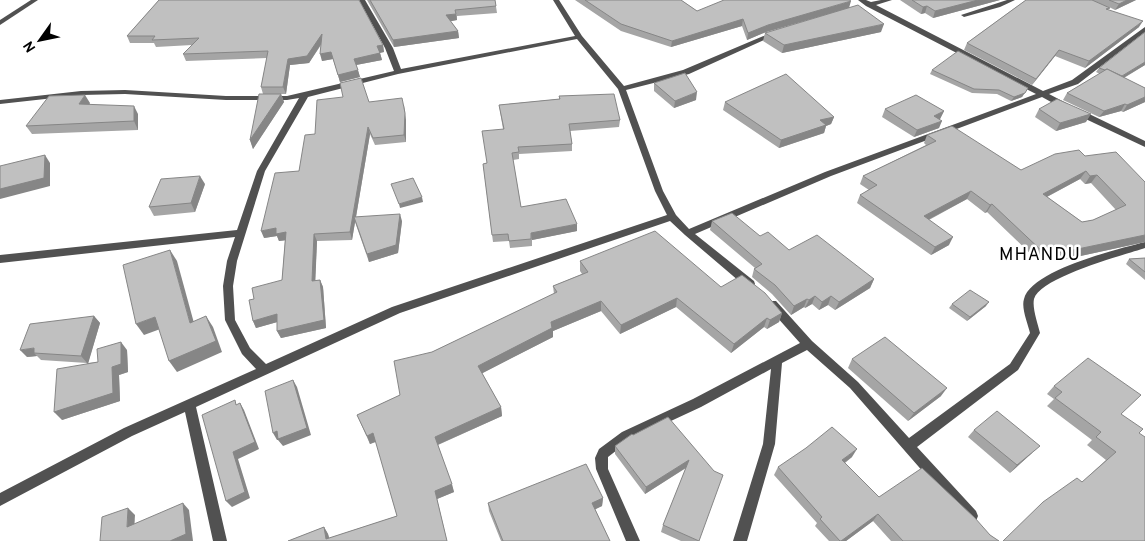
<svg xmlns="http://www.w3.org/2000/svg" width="1145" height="541" viewBox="0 0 1145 541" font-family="Overpass,sans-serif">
<rect width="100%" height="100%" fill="#fff"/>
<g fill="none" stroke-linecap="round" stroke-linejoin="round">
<g fill="#515151" fill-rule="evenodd">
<path d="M 359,0 L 365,0 L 393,48 L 401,69 L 575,36 L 553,0 L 559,0 L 582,36 L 624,86 L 683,70 L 773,32 L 777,32 L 777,34 L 689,74 L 626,90 L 663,191 L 676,215 L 689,229 L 825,172 L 1036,94 L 866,6 L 858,0 L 866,0 L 871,2 L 881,0 L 892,0 L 876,5 L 1043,91 L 1072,80 L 1145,27 L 1145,32 L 1078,84 L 1049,94 L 1068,104 L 1068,108 L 1062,108 L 1042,97 L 831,176 L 695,234 L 754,281 L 755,284 L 754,287 L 746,287 L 685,235 L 670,221 L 400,313 L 196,407 L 227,541 L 213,541 L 185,412 L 132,436 L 0,506 L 0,493 L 124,428 L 256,369 L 242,354 L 225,320 L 223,286 L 227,261 L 235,237 L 0,263 L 0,255 L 237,230 L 257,171 L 299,98 L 287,100 L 226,100 L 125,94 L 81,95 L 0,104 L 0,100 L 81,91 L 125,90 L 226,96 L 287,96 L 394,71 L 385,48 ZM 577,39 L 618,89 L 655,191 L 667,215 L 392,307 L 266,364 L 250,348 L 235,320 L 233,286 L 237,261 L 265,171 L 308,97 L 398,74 Z"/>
<path d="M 1007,0 L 1015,0 L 1000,7 L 964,17 L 961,15 Z"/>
<path d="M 1075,110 L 1081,110 L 1145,141 L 1145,147 L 1075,114 Z"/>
<path d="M 1145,242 L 1145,248 C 1124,255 1040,277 1034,299 C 1032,308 1038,324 1040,333 L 1018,370 L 917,447 L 976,511 L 978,516 L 976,521 L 971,522 L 966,521 L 850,388 L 807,350 L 782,363 L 775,444 L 747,541 L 733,541 L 763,444 L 771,369 L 701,407 L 630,440 L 608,457 L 608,469 L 640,541 L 626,541 L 596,469 L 595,458 L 599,449 L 622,432 L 693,399 L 800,343 L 768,307 L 767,304 L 768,301 L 776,301 L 812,341 L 858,382 L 909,438 L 1010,364 L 1030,333 C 1028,324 1021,308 1024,299 C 1031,270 1118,249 1145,242 Z"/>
</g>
<path fill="#515151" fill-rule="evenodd" d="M 31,0 L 38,0 L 0,25 L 0,20 Z"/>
</g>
<g fill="#a5a5a5" fill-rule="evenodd">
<path d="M 159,0 L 383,45 L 384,52 L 380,53 L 382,60 L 356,65 L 360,77 L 340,82 L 333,59 L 322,61 L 321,45 L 309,63 L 290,65 L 286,94 L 281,94 L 284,102 L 253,149 L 250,140 L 263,94 L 261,87 L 267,58 L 186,61 L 183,54 L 192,45 L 156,47 L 154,43 L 130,43 L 127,36 Z"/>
<path d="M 367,0 L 495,0 L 497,13 L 457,16 L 457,20 L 450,21 L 458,31 L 459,38 L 394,47 Z"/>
<path d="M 575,0 L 681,0 L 697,11 L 849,8 L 766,32 L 747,40 L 742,26 L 671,47 L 621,31 Z"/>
<path d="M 900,0 L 1000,0 L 933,18 L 925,13 L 921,14 Z"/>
<path d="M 1026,0 L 1136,0 L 1115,10 L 1109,7 L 1108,10 L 1139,27 L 1085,68 L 1055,56 L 1032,85 L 964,50 L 967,43 Z"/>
<path d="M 881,32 L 782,53 L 763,41 L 765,33 Z"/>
<path d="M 1145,32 L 1145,65 L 1124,78 L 1145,88 L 1145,102 L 1123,112 L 1121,111 L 1099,117 L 1063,100 L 1067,93 L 1100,74 L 1096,72 L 1099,68 Z"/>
<path d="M 932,70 L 1028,88 L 1022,97 L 1011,101 L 997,94 L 972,93 L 930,74 Z"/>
<path d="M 654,83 L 696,100 L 674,108 L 654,91 Z"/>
<path d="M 559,96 L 620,120 L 619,127 L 570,131 L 572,144 L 572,151 L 519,154 L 519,159 L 513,160 L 521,207 L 577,231 L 532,240 L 532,246 L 510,248 L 509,241 L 493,242 L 483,164 L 487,163 L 503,129 L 499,105 L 559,99 Z"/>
<path d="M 369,102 L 406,120 L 406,142 L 375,145 L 370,134 L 356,217 L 402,221 L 398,253 L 369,262 L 355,222 L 352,240 L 317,241 L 315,281 L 320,280 L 323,287 L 326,328 L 281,338 L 277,331 L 277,322 L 256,328 L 253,321 L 254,299 L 282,280 L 285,240 L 279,241 L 277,236 L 264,238 L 299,171 L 315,134 Z"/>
<path d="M 725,102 L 834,117 L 831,124 L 826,126 L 824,133 L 779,148 L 723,110 Z"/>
<path d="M 90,103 L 89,105 L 138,114 L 138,130 L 32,134 L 26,126 Z"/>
<path d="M 885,109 L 944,111 L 940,119 L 939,128 L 914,137 L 882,117 Z"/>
<path d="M 1039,109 L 1086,122 L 1056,131 L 1035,117 Z"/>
<path d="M 927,135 L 1021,170 L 1085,156 L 1145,182 L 1145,242 L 1062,260 L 1058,256 L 1038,261 L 987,212 L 985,213 L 967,199 L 929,220 L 949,245 L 931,255 L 857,203 L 860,195 L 869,190 L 860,184 L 863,176 L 926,145 L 924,143 ZM 1080,179 L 1085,184 L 1091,183 L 1116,210 L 1093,220 L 1082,222 L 1047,197 Z"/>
<path d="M 205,184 L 195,212 L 154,216 L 149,207 Z"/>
<path d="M 712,221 L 760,236 L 789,250 L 874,279 L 870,288 L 835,310 L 828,305 L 819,310 L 812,304 L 805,308 L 804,307 L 791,315 L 772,294 L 752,277 L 754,269 L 755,268 L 710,230 Z"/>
<path d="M 1145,258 L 1145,280 L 1126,264 L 1129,259 Z"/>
<path d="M 580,261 L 721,287 L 782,313 L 779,322 L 767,329 L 764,327 L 731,353 L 676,307 L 620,334 L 601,311 L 553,331 L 553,337 L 482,373 L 501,407 L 502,416 L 438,445 L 454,492 L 437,499 L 447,541 L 288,541 L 324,527 L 328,534 L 329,538 L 397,516 L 376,442 L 370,444 L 357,415 L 400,395 L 432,352 L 554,294 L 553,286 L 582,274 L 580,271 Z"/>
<path d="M 952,304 L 986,306 L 967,321 L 949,308 Z"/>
<path d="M 94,316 L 100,323 L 88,363 L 98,362 L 127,350 L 128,372 L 119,375 L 120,401 L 62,420 L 87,363 L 41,360 L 37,356 L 27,357 Z"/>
<path d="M 852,359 L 941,396 L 908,421 L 848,368 Z"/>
<path d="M 1054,386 L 1121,414 L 1139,433 L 1082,482 L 1106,460 L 1087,445 L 1092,440 L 1047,406 L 1054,399 L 1047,394 Z"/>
<path d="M 974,430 L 1032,453 L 1010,473 L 968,437 Z"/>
<path d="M 633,435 L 714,471 L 699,541 L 681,541 L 661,532 L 663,525 L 686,468 L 645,494 L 615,454 L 615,446 Z"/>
<path d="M 852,457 L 845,463 L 879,497 L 990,535 L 999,541 L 891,541 L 873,521 L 846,541 L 829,541 L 815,526 L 817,523 L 774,475 L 778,467 Z"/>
<path d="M 603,498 L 602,506 L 595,509 L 610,541 L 501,541 L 489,511 L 488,503 Z"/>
</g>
<g fill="#868686">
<path d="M 978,0 L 1000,0 L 933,18 L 935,11 Z"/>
<path d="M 1127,0 L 1136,0 L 1115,10 L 1119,4 Z"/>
<path d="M 851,1 L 849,8 L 766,32 L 747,40 L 748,33 L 768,25 Z"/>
<path d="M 927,6 L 925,13 L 921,14 L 923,7 Z"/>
<path d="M 456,14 L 457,20 L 447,22 L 446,15 Z"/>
<path d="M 743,19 L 742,26 L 671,47 L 672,41 Z"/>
<path d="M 1143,21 L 1139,27 L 1085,68 L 1089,61 Z"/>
<path d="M 884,24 L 881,32 L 782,53 L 784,45 Z"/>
<path d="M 458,31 L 459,38 L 394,47 L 393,40 Z"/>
<path d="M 322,34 L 323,41 L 309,63 L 290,65 L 286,94 L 283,87 L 288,59 Z"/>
<path d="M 383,45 L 384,52 L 378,53 L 377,46 Z"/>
<path d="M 1059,50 L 1055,56 L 1032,85 L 1036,79 Z"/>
<path d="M 331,52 L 333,59 L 322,61 L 320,54 Z"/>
<path d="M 380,53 L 382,60 L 356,65 L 354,59 Z"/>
<path d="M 1145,62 L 1145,65 L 1118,81 L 1121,77 Z"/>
<path d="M 358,70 L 360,77 L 340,82 L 338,75 Z"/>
<path d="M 1028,88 L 1022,97 L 1011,101 L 1014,97 Z"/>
<path d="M 697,92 L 696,100 L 674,108 L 675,101 Z"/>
<path d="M 281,94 L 284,102 L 253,149 L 250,140 Z"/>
<path d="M 85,95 L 90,103 L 84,113 L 79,104 Z"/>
<path d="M 1145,97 L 1145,102 L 1123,112 L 1127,105 Z"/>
<path d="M 1125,104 L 1121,111 L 1099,117 L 1104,111 Z"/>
<path d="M 404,105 L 406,120 L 406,142 L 404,135 Z"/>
<path d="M 134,106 L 138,114 L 138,130 L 134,121 Z"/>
<path d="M 944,111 L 940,119 L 931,123 L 934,116 Z"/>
<path d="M 1091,114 L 1086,122 L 1056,131 L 1060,123 Z"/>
<path d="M 834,117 L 831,124 L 826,126 L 824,133 L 779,148 L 781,140 L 820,120 Z"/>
<path d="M 942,121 L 939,128 L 914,137 L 917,130 Z"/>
<path d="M 368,127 L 370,134 L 352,240 L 350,232 Z"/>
<path d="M 45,155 L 50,163 L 50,186 L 0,199 L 0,189 Z"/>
<path d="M 1086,171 L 1080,179 L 1037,202 L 1043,194 Z"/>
<path d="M 1097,175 L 1091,183 L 1085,184 L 1090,176 Z"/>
<path d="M 200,176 L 205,184 L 195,212 L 191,203 Z"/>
<path d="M 971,191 L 967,199 L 920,224 L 924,216 Z"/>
<path d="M 422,197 L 423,202 L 400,208 L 399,204 Z"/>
<path d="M 992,204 L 987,212 L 985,213 L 990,205 Z"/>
<path d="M 400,214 L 402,221 L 398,253 L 369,262 L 367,254 Z"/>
<path d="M 577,224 L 577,231 L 532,240 L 531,233 Z"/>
<path d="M 276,228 L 286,232 L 289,240 L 279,241 L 277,236 L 264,238 L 261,231 Z"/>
<path d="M 314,234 L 317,241 L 315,289 L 312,281 Z"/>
<path d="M 1145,235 L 1145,242 L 1062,260 L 1068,251 Z"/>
<path d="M 953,237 L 949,245 L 931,255 L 935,247 Z"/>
<path d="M 1064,248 L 1058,256 L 1038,261 L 1044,253 Z"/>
<path d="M 170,250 L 177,261 L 197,334 L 190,323 Z"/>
<path d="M 874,279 L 870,288 L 835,310 L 839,302 Z"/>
<path d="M 320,280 L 323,287 L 326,328 L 281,338 L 277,331 Z"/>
<path d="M 815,296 L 812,304 L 805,308 L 809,300 Z"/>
<path d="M 831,296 L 828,305 L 819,310 L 822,302 Z"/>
<path d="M 677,298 L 676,307 L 620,334 L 621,325 Z"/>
<path d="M 807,299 L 804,307 L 791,315 L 794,306 Z"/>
<path d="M 601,301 L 601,311 L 553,331 L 553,337 L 479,375 L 478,366 L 551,322 Z"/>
<path d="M 989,302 L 986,306 L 967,321 L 970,317 Z"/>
<path d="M 782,313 L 779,322 L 767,329 L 770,320 Z"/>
<path d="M 277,314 L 281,321 L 256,328 L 253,321 Z"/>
<path d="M 94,316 L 100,323 L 88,364 L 81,356 Z"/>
<path d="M 206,316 L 213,327 L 222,352 L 177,372 L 169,361 Z"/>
<path d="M 155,317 L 163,328 L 144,335 L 136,324 Z"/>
<path d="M 767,318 L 764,327 L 731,353 L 734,344 Z"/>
<path d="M 121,342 L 127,350 L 128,372 L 119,375 L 120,401 L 62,420 L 54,412 L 112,367 Z"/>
<path d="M 34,348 L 34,353 L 37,356 L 27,357 L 20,350 Z"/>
<path d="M 293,380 L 297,387 L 311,435 L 283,446 L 278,440 L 277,440 L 273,433 Z"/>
<path d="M 947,388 L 941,396 L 908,421 L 914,413 Z"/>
<path d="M 240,403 L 244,410 L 259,449 L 238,459 L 250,498 L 232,507 L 226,501 Z"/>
<path d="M 501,407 L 502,416 L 437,445 L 435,437 Z"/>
<path d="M 373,433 L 377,441 L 370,444 L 367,436 Z"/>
<path d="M 1040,446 L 1032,453 L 1010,473 L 1017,465 Z"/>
<path d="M 857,449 L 852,457 L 837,468 L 842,460 Z"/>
<path d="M 689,460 L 687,467 L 645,494 L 646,487 Z"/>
<path d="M 452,484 L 454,492 L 437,499 L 447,541 L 435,491 Z"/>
<path d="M 603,498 L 602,506 L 592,511 L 592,503 Z"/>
<path d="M 183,503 L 189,510 L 193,541 L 170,541 Z"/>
<path d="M 128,508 L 135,515 L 134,533 L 127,527 Z"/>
<path d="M 878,514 L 873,521 L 846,541 L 841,541 Z"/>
<path d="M 324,527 L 328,534 L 330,541 L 326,539 Z"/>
</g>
<g fill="#c0c0c0" stroke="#868686" fill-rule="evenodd">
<path d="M 159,0 L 359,0 L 383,45 L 377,46 L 380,53 L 354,59 L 358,70 L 338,75 L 331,52 L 320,54 L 322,34 L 307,56 L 288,59 L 283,87 L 261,87 L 268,51 L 183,54 L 199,38 L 152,40 L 155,36 L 127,36 Z"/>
<path d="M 370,0 L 495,0 L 496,6 L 455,10 L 456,14 L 446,15 L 458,31 L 393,40 Z"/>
<path d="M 585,0 L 681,0 L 697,11 L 724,0 L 849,0 L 851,1 L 768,25 L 748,33 L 743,19 L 672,41 L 621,24 Z"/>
<path d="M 912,0 L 978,0 L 935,11 L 927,6 L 923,7 Z"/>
<path d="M 1026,0 L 1092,0 L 1110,8 L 1106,9 L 1143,21 L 1089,61 L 1059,50 L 1036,79 L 967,43 Z"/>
<path d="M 1109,0 L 1127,0 L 1119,4 Z"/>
<path d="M 858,5 L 884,24 L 784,45 L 765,33 Z"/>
<path d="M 1145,32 L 1145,62 L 1122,76 L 1107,69 L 1105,70 L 1099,68 Z"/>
<path d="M 958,51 L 1028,88 L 1025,93 L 1014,97 L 999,90 L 974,89 L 932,70 Z"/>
<path d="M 1107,69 L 1145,88 L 1145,97 L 1127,105 L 1125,104 L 1104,111 L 1067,93 Z"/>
<path d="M 685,73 L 697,92 L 675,101 L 654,83 Z"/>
<path d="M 786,74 L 834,117 L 820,120 L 826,125 L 781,140 L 725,102 Z"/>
<path d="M 361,78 L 369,102 L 402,98 L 405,113 L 404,135 L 373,138 L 368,127 L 350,232 L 314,234 L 312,281 L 320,280 L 324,320 L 277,331 L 277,314 L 253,321 L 249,300 L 254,299 L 252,288 L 282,280 L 286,232 L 276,234 L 276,228 L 261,231 L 275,173 L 299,171 L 305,135 L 315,134 L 317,100 L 343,97 L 340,83 Z"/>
<path d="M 259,94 L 281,94 L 250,140 Z"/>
<path d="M 614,94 L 620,120 L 569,124 L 572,144 L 518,147 L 519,152 L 512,153 L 521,207 L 566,199 L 577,224 L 531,233 L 531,239 L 509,241 L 508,234 L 492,235 L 483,164 L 487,163 L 482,131 L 504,129 L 499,105 L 560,99 L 559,96 Z"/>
<path d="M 85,95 L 79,104 L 134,106 L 134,121 L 26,126 L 49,96 Z"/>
<path d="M 916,95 L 944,111 L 934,116 L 942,121 L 917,130 L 885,109 Z"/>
<path d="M 1057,99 L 1091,114 L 1060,123 L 1039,109 Z"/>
<path d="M 952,126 L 1021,170 L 1055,154 L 1079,150 L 1085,156 L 1116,152 L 1145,182 L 1145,235 L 1068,251 L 1064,248 L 1044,253 L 992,204 L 990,205 L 971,191 L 924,216 L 953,237 L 935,247 L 860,195 L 877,185 L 863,176 L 936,141 L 927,135 ZM 1086,171 L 1090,176 L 1097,175 L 1126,205 L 1093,220 L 1082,222 L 1043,194 Z"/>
<path d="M 45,155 L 44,178 L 0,189 L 0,166 Z"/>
<path d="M 200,176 L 191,203 L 149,207 L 161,179 Z"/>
<path d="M 413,178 L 422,197 L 399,204 L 391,184 Z"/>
<path d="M 732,213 L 760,236 L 768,232 L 789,250 L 817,235 L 874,279 L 839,302 L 831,296 L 822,302 L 815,296 L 809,300 L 807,299 L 794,306 L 775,285 L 754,269 L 762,264 L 712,221 Z"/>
<path d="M 400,214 L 396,245 L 367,254 L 354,217 Z"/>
<path d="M 655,231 L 721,287 L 742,275 L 765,293 L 782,313 L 770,320 L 767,318 L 734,344 L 677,298 L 621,325 L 601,301 L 551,322 L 552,328 L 478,366 L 501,407 L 435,437 L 452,484 L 435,491 L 447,541 L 288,541 L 324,527 L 326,539 L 397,516 L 373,433 L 367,436 L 357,415 L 400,395 L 394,361 L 432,352 L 557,292 L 553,286 L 588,272 L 580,261 Z"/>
<path d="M 170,250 L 190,323 L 206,316 L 216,341 L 169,361 L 155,317 L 136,324 L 123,265 Z"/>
<path d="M 1145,258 L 1145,272 L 1129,259 Z"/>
<path d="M 970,290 L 989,302 L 970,317 L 952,304 Z"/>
<path d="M 94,316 L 81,356 L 34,353 L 34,348 L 20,350 L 30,324 Z"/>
<path d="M 885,337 L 947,388 L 914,413 L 852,359 Z"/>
<path d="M 121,342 L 121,364 L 112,367 L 113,393 L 54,412 L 57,369 L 98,362 L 97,349 Z"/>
<path d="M 1088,358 L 1141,395 L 1121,414 L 1143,429 L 1139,433 L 1145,437 L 1145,541 L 1003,541 L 1043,502 L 1077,478 L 1082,482 L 1116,452 L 1096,437 L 1101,432 L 1055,398 L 1062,392 L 1054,386 Z"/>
<path d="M 293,380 L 307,428 L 278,439 L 277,431 L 273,433 L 265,391 Z"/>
<path d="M 235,400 L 236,405 L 240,403 L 255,442 L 233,452 L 245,492 L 226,501 L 202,415 Z"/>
<path d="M 997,411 L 1040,446 L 1017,465 L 974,430 Z"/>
<path d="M 668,417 L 714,471 L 723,475 L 699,541 L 663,525 L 689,460 L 646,487 L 615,446 L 632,434 L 633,435 Z"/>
<path d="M 832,427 L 857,449 L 842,460 L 879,497 L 922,468 L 975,518 L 990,535 L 999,541 L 903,541 L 878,514 L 841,541 L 840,541 L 820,519 L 822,517 L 778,467 L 806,448 Z"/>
<path d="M 586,464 L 603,498 L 592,503 L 610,541 L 503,541 L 488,503 Z"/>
<path d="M 183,503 L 186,534 L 170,541 L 100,541 L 102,517 L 128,508 L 127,527 Z"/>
</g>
<g text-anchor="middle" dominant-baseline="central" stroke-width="5" stroke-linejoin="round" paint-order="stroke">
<g font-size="18" letter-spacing="1" fill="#000" stroke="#fff">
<text x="1040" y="255">MHANDU</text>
</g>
</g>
<g transform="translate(40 40) rotate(237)" stroke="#ffffff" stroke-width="4" paint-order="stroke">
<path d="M0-4L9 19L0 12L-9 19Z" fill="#000000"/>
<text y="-8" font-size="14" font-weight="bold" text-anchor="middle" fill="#000000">N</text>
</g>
</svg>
